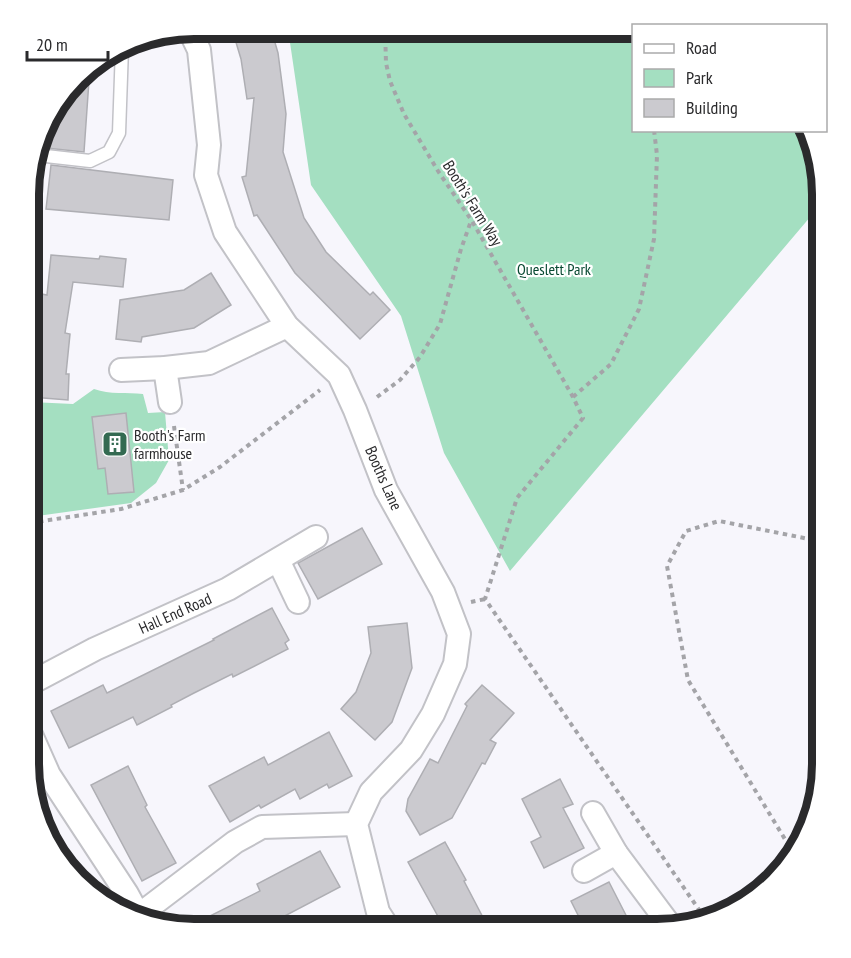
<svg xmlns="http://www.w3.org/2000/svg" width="851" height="958" viewBox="0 0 851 958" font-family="'PT Sans Narrow',sans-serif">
<rect width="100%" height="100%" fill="#f7f6fc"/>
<g fill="#a4dfc1">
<path d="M 288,29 L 633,30 L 634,130 L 804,131 L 822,183 L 822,203 L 510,571 L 444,453 L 401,316 L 311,185 Z"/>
<path d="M 94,389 C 110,395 127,392 143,394 L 148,413 L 165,412 L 169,460 L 156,483 L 131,503 L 30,517 L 31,402 L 73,404 Z"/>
</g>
<g fill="#cbcacf" stroke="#aeaeb3" stroke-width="1.5">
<path d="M 232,29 L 271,29 L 278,53 L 286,114 L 283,152 L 304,218 L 326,252 L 370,295 L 373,292 L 390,310 L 360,339 L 295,273 L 257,215 L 254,216 L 242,177 L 246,176 L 254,98 L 247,99 L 241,59 Z"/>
<path d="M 90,66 L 84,152 L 46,148 L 49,116 L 50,111 L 85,69 Z"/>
<path d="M 51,165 L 173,180 L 169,220 L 46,209 Z"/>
<path d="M 51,255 L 99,259 L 100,256 L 126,259 L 123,287 L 73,282 L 65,333 L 70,334 L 66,374 L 69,374 L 68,400 L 31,397 L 31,325 L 36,293 L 47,295 Z"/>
<path d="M 211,273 L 231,305 L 194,328 L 142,337 L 141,342 L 116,339 L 120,300 L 184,290 Z"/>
<path d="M 126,413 L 134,492 L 108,494 L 105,468 L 98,469 L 92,417 Z"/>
<path d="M 362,528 L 382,564 L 318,599 L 298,563 Z"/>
<path d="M 272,608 L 289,640 L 285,643 L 288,649 L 233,677 L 232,674 L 194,693 L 171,705 L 172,707 L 137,725 L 133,717 L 69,748 L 51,711 L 103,685 L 107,693 L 214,640 L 213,639 Z"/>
<path d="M 407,623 L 412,668 L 392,722 L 375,740 L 341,709 L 356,692 L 371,653 L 368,627 Z"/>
<path d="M 482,685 L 514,713 L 490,740 L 496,743 L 485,764 L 482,763 L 452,818 L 420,835 L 406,811 L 408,799 L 430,759 L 438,763 L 467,706 L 465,704 Z"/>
<path d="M 329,732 L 352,776 L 329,788 L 327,784 L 300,799 L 295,789 L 261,808 L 259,805 L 230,822 L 209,786 L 264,757 L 268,765 Z"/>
<path d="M 128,766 L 147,805 L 145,807 L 176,863 L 142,881 L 91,785 Z"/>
<path d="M 560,779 L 573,804 L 563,808 L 584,848 L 544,868 L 531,842 L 541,837 L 522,799 Z"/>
<path d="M 445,842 L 466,880 L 464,881 L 489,929 L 445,929 L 408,862 Z"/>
<path d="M 320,851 L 340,887 L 260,929 L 184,929 L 260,891 L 257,884 Z"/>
<path d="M 609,882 L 633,929 L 585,929 L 571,901 Z"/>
</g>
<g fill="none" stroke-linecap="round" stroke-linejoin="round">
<g stroke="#c2c2c7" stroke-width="15">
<path id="service" d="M 31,209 L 37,155 L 90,161 L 109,152 L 119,133 L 122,48"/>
</g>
<g stroke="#c2c2c7" stroke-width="26">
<g id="minor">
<path d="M 189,29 L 199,50 L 209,145 L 206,175 L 225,232 L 287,326 L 339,375 L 355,410 L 386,490 L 443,592 L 459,634 L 455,664 L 433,714 L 411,750 L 371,792 L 356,824 L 378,912 L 389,929"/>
<path d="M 165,368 L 170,402"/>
<path d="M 121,370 L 165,368 L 209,363 L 287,326"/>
<path d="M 278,560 L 298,602"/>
<path d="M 29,684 L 95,649 L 228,589 L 316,537"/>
<path d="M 29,730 L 49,775 L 127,894 L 139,916"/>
<path d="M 593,813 L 616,853 L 672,928"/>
<path d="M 584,871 L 616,853"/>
<path d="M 139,915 L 235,842 L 262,827 L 356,824"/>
</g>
</g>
<g stroke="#a4a4a8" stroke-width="4" stroke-dasharray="4.5 4.5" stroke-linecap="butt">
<path d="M 385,29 L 386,63 L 390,81 L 404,114 L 438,171 L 472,221 L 573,397 L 583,418 L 517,498 L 485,599 L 704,917"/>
<path d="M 377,397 L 400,380 L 420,357 L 440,324 L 461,249 L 471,221"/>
<path d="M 573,397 L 611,364 L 639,309 L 654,239 L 657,155 L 654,130"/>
<path d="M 174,426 L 183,490"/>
<path d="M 30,523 L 121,509 L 183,490 L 220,467 L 320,390"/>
<path d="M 471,602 L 485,599"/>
<path d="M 52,845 L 62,840"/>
<path d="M 794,854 L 688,680 L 667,566 L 686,531 L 719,521 L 819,541 L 822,540"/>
</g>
<use href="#service" stroke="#fff" stroke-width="12"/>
<use href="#minor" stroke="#fff" stroke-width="22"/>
</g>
<defs>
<g id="building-square" transform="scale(1.35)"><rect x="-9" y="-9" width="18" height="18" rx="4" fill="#336a51" stroke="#fff"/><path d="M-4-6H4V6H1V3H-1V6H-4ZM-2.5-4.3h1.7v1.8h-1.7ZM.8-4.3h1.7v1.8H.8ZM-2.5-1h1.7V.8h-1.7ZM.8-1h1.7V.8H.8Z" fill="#fff"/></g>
</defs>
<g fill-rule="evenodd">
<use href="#building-square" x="115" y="444"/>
</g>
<g text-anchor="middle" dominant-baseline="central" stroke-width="4.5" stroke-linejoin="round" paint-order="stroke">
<g font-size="16" fill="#2a2a2c" stroke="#fff">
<text transform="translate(473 203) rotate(58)">Booth's Farm Way</text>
<text transform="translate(384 478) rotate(66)">Booths Lane</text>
<text transform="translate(175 613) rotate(-24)">Hall End Road</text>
</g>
<g font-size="16" fill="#074931" stroke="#fff">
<text x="554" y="269">Queslett Park</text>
</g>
<g font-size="16" fill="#2a2a2c" stroke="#fff" text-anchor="start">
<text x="134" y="435">Booth's Farm<tspan x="134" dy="18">farmhouse</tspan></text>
</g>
</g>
<path d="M0 0H851V958H0ZM194 39H657A155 155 0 0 1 812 194V764A155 155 0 0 1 657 919H194A155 155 0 0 1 39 764V194A155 155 0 0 1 194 39Z" fill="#fff" fill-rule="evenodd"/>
<path fill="none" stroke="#2a2a2c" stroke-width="8" d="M194 39H657A155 155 0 0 1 812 194V764A155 155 0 0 1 657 919H194A155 155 0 0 1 39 764V194A155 155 0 0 1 194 39Z"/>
<rect x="632" y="24" width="195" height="108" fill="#ffffff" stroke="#aaaaab" stroke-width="1.5"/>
<rect x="644" y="44" width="30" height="9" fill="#ffffff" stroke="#aaaaab" stroke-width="1.5"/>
<text x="686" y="54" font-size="18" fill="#2a2a2c">Road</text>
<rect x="644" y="69" width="30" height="18" fill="#a4dfc1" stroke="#aaaaab" stroke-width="1.5"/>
<text x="686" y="84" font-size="18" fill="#2a2a2c">Park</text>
<rect x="644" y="99" width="30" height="18" fill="#cbcacf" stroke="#aaaaab" stroke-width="1.5"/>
<text x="686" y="114" font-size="18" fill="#2a2a2c">Building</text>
<path d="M27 51v9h81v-9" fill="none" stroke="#2a2a2c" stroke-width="3"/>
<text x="36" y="51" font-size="18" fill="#2a2a2c" stroke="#ffffff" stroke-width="4.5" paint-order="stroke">20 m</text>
</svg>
